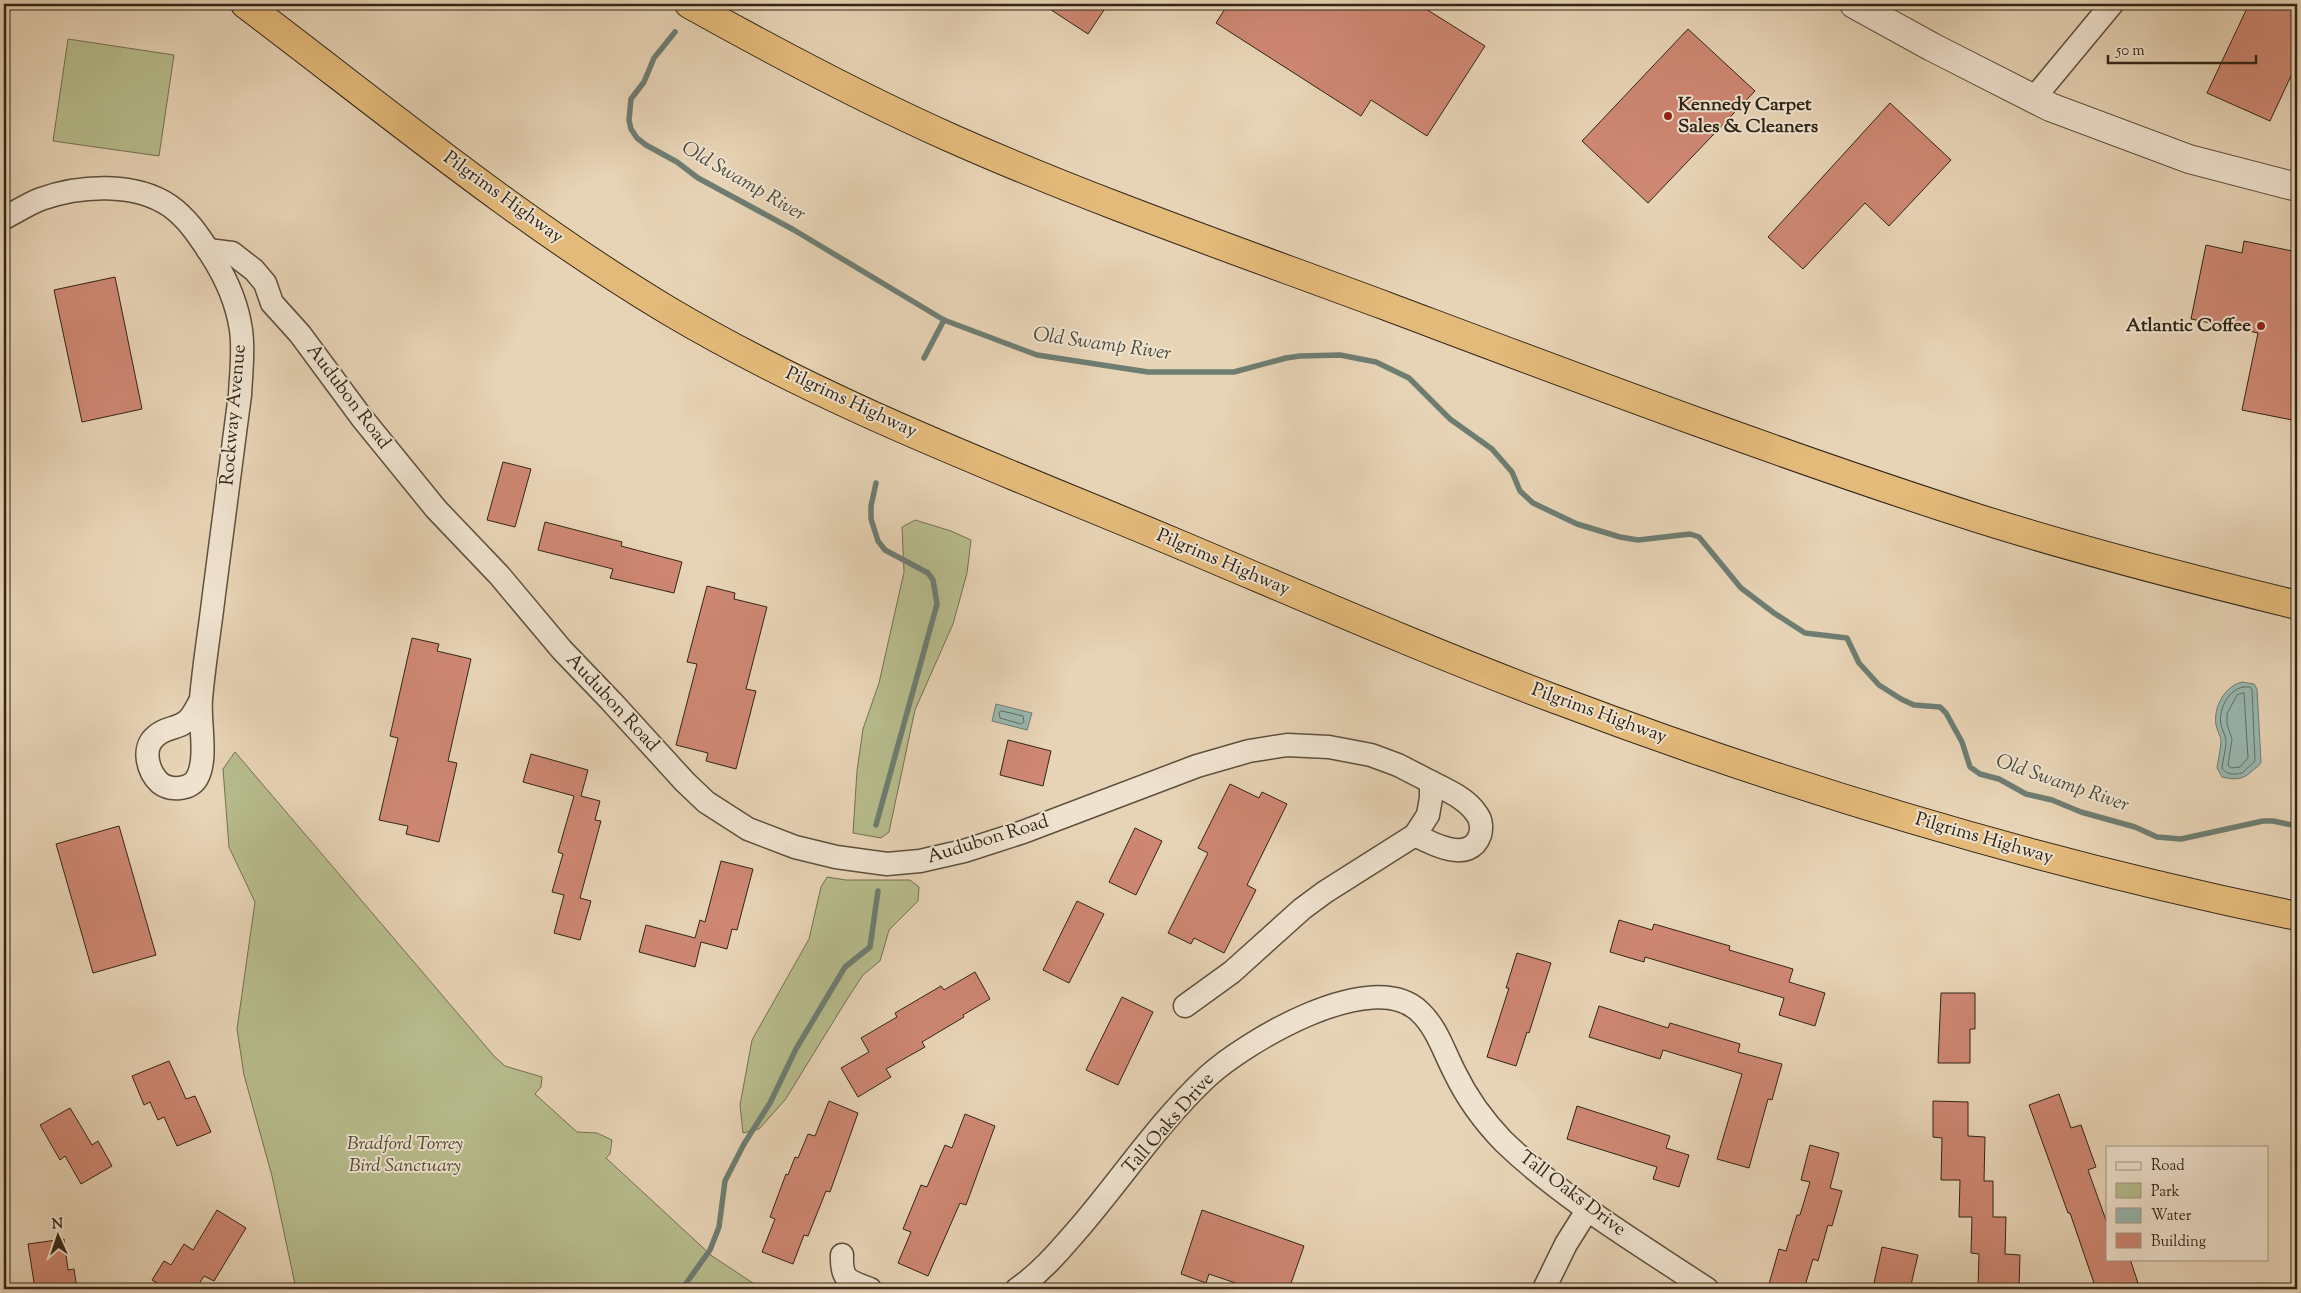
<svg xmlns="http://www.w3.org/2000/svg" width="2301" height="1293" viewBox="0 0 2301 1293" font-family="'Sorts Mill Goudy',serif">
<rect width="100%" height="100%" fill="#e7d3b5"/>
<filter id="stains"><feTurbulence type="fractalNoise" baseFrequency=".004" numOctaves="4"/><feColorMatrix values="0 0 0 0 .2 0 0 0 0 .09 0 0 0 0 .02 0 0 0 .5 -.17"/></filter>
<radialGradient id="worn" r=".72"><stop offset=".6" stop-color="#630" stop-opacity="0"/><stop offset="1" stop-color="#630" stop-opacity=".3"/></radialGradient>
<g fill="#b7bc8d" stroke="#747052">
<path d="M 68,39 L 174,55 L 159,156 L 53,141 Z"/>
<path d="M 915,520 L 951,531 L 971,540 L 967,573 L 953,624 L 915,710 L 889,832 L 881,838 L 853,833 L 857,771 L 863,729 L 879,683 L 904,572 L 902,527 Z"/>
<path d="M 235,752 L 494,1056 L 505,1066 L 542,1077 L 541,1087 L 535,1094 L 577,1132 L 597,1133 L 612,1140 L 610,1154 L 606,1158 L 712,1256 L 762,1289 L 296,1289 L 272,1176 L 244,1075 L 237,1029 L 255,902 L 229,847 L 223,769 Z"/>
<path d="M 827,877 L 846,880 L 910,880 L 919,887 L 918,901 L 889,930 L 880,961 L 863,975 L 846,1001 L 785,1100 L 759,1129 L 743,1133 L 740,1105 L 752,1040 L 809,939 L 821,887 Z"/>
</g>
<g fill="#97b7b0" stroke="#6e7d72">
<path d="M 2242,682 L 2254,684 L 2257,689 L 2261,762 C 2259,767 2256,767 2252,771 C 2243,780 2235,780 2222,777 L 2217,768 C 2218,759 2221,749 2221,740 C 2220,735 2217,730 2216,725 C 2213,707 2225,686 2242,682 Z"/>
<path d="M 996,704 L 1032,713 L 1027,730 L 992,721 Z"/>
</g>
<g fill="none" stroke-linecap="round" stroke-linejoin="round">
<g stroke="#646e63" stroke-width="1">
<path d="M 2243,687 L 2250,687 L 2252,690 L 2255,761 L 2242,773 C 2235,775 2226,775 2222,768 C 2223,759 2226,749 2226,740 C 2225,734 2222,730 2221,725 C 2218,710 2228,690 2243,687 Z"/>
<path d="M 2244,693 L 2248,758 L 2240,767 L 2231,768 L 2228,765 L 2232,739 L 2227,724 L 2227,714 L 2237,695 Z"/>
<path d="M 1002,711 L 1023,716 L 1024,722 L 1021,724 L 1000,718 L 999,713 Z"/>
</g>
<g stroke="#6e7d72" stroke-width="5.5">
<path d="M 675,32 L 654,58 L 644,82 L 631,99 L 629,120 L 631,129 L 637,138 L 646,145 L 677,162 L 698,178 L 794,230 L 944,320 L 1037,355 L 1148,372 L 1234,372 L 1286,358 L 1300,356 L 1340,355 L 1376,362 L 1409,378 L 1450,419 L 1492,449 L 1512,472 L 1520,491 L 1533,503 L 1577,524 L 1620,537 L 1638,540 L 1690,534 L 1699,537 L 1741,588 L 1774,613 L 1805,633 L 1847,638 L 1859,663 L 1879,685 L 1901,699 L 1914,705 L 1940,707 L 1946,713 L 1962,742 L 1970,767 L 1980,774 L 1999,779 L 2026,794 L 2052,800 L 2081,812 L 2135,827 L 2157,837 L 2181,839 L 2263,821 L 2273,821 L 2297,826"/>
<path d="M 924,358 L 944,320"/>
<path d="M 876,483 L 871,506 L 871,519 L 878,541 L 885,550 L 928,573 L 933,580 L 937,604 L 876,825"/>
<path d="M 682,1289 L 710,1250 L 719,1227 L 725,1181 L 744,1144 L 770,1103 L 796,1049 L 845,967 L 870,947 L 878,891"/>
</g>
</g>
<g fill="#ce8773" stroke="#312516">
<path d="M 1042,4 L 1108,4 L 1088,34 Z"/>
<path d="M 1228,4 L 1418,4 L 1485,46 L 1427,136 L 1371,100 L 1361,116 L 1216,23 Z"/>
<path d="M 2249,4 L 2297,4 L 2297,63 L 2270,121 L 2207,93 Z"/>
<path d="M 1688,29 L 1755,91 L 1648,203 L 1582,141 Z"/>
<path d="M 1890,103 L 1951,160 L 1889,226 L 1865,203 L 1803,269 L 1768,237 Z"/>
<path d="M 2244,241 L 2297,252 L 2297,421 L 2242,410 L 2258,333 L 2191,319 L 2206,245 L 2242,253 Z"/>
<path d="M 115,277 L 142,409 L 82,422 L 54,290 Z"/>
<path d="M 503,462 L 531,469 L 515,527 L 487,520 Z"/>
<path d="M 545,522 L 622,542 L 621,546 L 682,562 L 674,593 L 610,578 L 613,569 L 538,550 Z"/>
<path d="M 707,586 L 735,593 L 734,599 L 767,607 L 746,689 L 756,691 L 736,769 L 706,761 L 708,753 L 676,745 L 697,664 L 687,662 Z"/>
<path d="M 412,638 L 439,644 L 437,651 L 471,659 L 448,761 L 457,763 L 439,842 L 406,834 L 408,826 L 379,820 L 398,738 L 390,736 Z"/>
<path d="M 1008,740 L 1051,751 L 1043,786 L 1000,775 Z"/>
<path d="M 531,754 L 588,770 L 581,796 L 600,801 L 595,820 L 601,821 L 580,898 L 591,901 L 580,940 L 554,933 L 564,895 L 552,892 L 563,854 L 558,852 L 574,796 L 523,782 Z"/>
<path d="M 1230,784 L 1259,798 L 1262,792 L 1287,804 L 1247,885 L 1256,890 L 1224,953 L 1194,938 L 1191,944 L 1168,933 L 1208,853 L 1198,848 Z"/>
<path d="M 119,826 L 156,955 L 93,973 L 56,844 Z"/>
<path d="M 1135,828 L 1162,841 L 1136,895 L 1109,882 Z"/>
<path d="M 721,861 L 753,869 L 737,930 L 732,929 L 727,949 L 701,942 L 695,967 L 639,952 L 646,925 L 695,938 L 700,920 L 705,922 Z"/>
<path d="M 1077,901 L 1104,914 L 1069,983 L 1043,970 Z"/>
<path d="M 1619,920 L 1652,930 L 1654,924 L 1730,946 L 1729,950 L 1793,969 L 1789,982 L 1825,993 L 1815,1026 L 1779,1015 L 1784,998 L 1645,957 L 1644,962 L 1610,952 Z"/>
<path d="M 1517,953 L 1551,963 L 1529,1033 L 1527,1032 L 1516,1066 L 1487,1057 L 1509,988 L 1506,988 Z"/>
<path d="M 975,972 L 990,999 L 963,1015 L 964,1017 L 922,1042 L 925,1047 L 886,1069 L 891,1077 L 858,1097 L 841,1068 L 869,1052 L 861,1038 L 897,1017 L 895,1013 L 941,986 L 944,990 Z"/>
<path d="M 1941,993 L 1975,993 L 1975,1029 L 1970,1029 L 1970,1063 L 1938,1063 Z"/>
<path d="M 1122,997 L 1153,1012 L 1118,1085 L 1086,1070 Z"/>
<path d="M 1599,1006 L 1668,1028 L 1670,1023 L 1740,1044 L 1738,1052 L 1782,1064 L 1772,1100 L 1768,1099 L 1749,1168 L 1717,1159 L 1742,1074 L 1663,1050 L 1660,1059 L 1589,1037 Z"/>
<path d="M 169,1061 L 186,1099 L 195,1096 L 211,1132 L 177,1146 L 164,1117 L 158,1120 L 150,1102 L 144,1105 L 132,1076 Z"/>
<path d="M 2059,1094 L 2071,1128 L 2081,1125 L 2096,1167 L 2088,1170 L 2107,1223 L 2107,1259 L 2130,1259 L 2140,1289 L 2096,1289 L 2070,1213 L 2068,1213 L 2029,1105 Z"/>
<path d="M 829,1101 L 858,1113 L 830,1192 L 826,1191 L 808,1236 L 804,1235 L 793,1264 L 762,1252 L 775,1219 L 770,1217 L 786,1174 L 788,1175 L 795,1157 L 798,1158 L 808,1134 L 815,1136 Z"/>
<path d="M 1933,1101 L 1968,1102 L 1968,1136 L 1985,1137 L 1984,1181 L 1993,1181 L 1993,1217 L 2006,1217 L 2005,1254 L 2020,1255 L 2019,1289 L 1978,1289 L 1979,1254 L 1971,1253 L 1972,1217 L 1959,1217 L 1960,1180 L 1941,1180 L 1942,1138 L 1933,1137 Z"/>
<path d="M 1577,1106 L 1670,1136 L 1666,1148 L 1689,1155 L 1679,1187 L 1653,1179 L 1657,1167 L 1567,1139 Z"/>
<path d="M 70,1108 L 92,1145 L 98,1141 L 112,1166 L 81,1184 L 65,1156 L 60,1160 L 40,1125 Z"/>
<path d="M 965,1114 L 995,1126 L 966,1205 L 960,1203 L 928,1276 L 898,1263 L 911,1232 L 903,1229 L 921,1185 L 927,1187 L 945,1145 L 952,1148 Z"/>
<path d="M 1810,1145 L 1839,1153 L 1830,1188 L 1842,1191 L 1832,1226 L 1828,1225 L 1818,1261 L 1813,1259 L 1804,1289 L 1786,1289 L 1769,1284 L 1779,1249 L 1786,1251 L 1797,1215 L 1800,1215 L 1810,1182 L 1801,1180 Z"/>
<path d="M 217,1210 L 246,1228 L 214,1281 L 204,1276 L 196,1289 L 167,1289 L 152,1280 L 164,1261 L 171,1265 L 184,1244 L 193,1250 Z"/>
<path d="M 1202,1210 L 1304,1246 L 1289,1289 L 1253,1289 L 1209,1274 L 1206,1283 L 1181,1274 Z"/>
<path d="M 64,1239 L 68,1270 L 74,1269 L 77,1289 L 35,1289 L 28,1244 Z"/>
<path d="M 1882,1247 L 1918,1255 L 1910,1289 L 1879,1289 L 1880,1284 L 1874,1283 Z"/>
</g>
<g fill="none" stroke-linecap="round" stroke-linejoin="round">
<g stroke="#5e503e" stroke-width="25">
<g id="minor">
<path d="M 2034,98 L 2112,4"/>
<path d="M 4,218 C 16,212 28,204 41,199 C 80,185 135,182 170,206 C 187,218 199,236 210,253 C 225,276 237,302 241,330 C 244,351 241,373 240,395 C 231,461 223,527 214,594 C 210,629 204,664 201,699 C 199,721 208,759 197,778 C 190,790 170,791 160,783 C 148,772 141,748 156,736 C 165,727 180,729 189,719 C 194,714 197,706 201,700"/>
<path d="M 208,250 L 232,253 L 254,270 L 265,283 L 272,303 L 300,334 L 362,418 L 436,509 L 499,575 L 562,650 L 611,701 L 685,782 L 706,802 L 748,829 L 795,847 L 836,857 L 887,864 L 920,861 L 964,851 L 1023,832 L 1197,766 L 1249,751 L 1287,745 L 1329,747 L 1371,755 L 1398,765 L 1431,782 L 1431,798 L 1428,815 L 1415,835 L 1325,892 L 1302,909 L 1232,972 L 1185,1006"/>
<path d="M 1415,835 C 1432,844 1470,864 1480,835 C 1482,827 1481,819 1476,813 C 1466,798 1446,790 1431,782"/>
<path d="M 842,1255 C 841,1280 848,1281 870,1289"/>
<path d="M 1017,1289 C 1042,1272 1060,1250 1080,1227 C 1122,1178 1159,1122 1207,1077 C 1245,1042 1373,965 1420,1012 C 1437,1028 1444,1052 1455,1073 C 1467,1098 1483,1120 1503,1141 C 1563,1199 1638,1243 1707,1289"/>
<path d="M 1544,1289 L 1566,1244 L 1588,1209"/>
</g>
</g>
<g stroke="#5e503e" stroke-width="30">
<path id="tertiary" d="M 1854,4 L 1932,47 L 2050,107 L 2189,159 L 2297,187"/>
</g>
<g stroke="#312516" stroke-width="30">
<g id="motorway">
<path d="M 245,4 C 384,109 519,221 669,311 C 829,406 1005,471 1176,543 C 1302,596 1427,651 1555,699 C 1796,790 2044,864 2297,916"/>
<path d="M 689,4 C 775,52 861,98 951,138 C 1093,201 1241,252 1386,306 C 1583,380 1780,455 1980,519 C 2085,552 2191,579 2297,605"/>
</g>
</g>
<use href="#minor" stroke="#efe2cf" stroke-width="22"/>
<use href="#tertiary" stroke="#efe2cf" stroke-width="28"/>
<use href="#motorway" stroke="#e4ba7a" stroke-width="28"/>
</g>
<g fill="#8f2418" stroke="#efe2cf" stroke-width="2">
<circle cx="1668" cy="116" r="5"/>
<circle cx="2261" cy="326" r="5"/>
</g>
<g text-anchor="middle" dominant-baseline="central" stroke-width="4" stroke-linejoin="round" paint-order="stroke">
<g font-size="19" font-weight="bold" fill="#312516" stroke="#efe2cf" text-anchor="start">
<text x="1678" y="105">Kennedy Carpet<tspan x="1678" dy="22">Sales &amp; Cleaners</tspan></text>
<text x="2251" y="326" text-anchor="end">Atlantic Coffee</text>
</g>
<g font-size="19" fill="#312516" stroke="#efe2cf">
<text transform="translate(503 198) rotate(36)">Pilgrims Highway</text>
<text transform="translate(348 397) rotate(53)">Audubon Road</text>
<text transform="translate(851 403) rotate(25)">Pilgrims Highway</text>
<text transform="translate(234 415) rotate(-85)">Rockway Avenue</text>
<text transform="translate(1223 563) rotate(23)">Pilgrims Highway</text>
<text transform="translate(612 703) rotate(47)">Audubon Road</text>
<text transform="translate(1599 714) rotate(20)">Pilgrims Highway</text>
<text transform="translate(1984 839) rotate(16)">Pilgrims Highway</text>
<text transform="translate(988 840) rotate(-17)">Audubon Road</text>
<text transform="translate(1169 1124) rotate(-49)">Tall Oaks Drive</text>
<text transform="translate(1572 1194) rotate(37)">Tall Oaks Drive</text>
</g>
<g font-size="19" font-style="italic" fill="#524b34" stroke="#efe2cf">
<text x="405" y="1144">Bradford Torrey<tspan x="405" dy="22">Bird Sanctuary</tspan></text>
</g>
<g font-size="20" font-style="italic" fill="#4a4a3c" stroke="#efe2cf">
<text transform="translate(743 182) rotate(30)">Old Swamp River</text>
<text transform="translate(1102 345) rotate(8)">Old Swamp River</text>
<text transform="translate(2062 784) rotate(19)">Old Swamp River</text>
</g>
</g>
<rect width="2301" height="1293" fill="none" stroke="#e7d3b5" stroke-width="20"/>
<rect x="5" y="5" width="2291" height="1283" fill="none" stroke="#312516" stroke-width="2.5"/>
<rect x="10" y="10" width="2281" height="1273" fill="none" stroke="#312516"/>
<rect x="2106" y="1146" width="162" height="115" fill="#efe2cf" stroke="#a39685"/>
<rect x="2116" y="1162" width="25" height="8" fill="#efe2cf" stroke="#a39685"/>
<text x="2151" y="1170" font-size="15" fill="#312516">Road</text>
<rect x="2116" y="1183" width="25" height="15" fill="#b7bc8d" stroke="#a39685"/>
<text x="2151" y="1196" font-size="15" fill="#312516">Park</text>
<rect x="2116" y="1208" width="25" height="15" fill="#97b7b0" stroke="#a39685"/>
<text x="2151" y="1220" font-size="15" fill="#312516">Water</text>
<rect x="2116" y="1233" width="25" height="15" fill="#ce8773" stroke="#a39685"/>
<text x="2151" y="1246" font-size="15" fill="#312516">Building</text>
<g transform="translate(58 1236) rotate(357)" stroke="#efe2cf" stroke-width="4" paint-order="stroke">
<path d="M0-4L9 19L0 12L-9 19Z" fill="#312516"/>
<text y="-8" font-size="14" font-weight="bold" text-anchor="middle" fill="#312516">N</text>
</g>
<path d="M2108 55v8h148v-8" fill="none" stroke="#312516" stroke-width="2.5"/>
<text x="2116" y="55" font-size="15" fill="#312516" stroke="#efe2cf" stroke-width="4" paint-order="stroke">50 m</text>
<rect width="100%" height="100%" filter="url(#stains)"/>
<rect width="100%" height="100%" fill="url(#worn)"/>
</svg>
